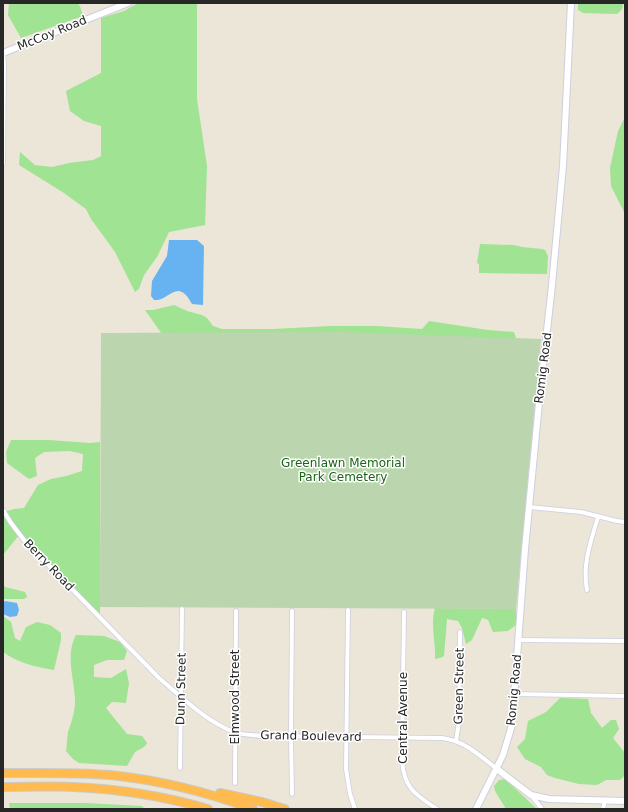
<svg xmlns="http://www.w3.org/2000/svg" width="628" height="812" viewBox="0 0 628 812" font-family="'DejaVu Sans',sans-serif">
<rect width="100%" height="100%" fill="#ebe6d8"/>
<g fill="#9fe393">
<path d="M 9,3 L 77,3 L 80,6 L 83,16 L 21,38 L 8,15 Z"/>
<path d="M 138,3 L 197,3 L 197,99 L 207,166 L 205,225 L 169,232 L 157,257 L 144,275 L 139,289 L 135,292 L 115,252 L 91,219 L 86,209 L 64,193 L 19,165 L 20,152 L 35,165 L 52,167 L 69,163 L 93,160 L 101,156 L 101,126 L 84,121 L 70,111 L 66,91 L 101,73 L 101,18 L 124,11 Z"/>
<path d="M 578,3 L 623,3 C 623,8 621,11 617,14 L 583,13 L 578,10 Z"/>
<path d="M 625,117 L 625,214 L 611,186 L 610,168 L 618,131 Z"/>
<path d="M 480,244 L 514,245 L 522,247 L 542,249 L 545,250 L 548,256 L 547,274 L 479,273 L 479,264 L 477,263 Z"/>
<path d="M 174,305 L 187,311 L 202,315 L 207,318 L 213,326 L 222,329 L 273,329 L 330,326 L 376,326 L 422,329 L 429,321 L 488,330 L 514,332 L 516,338 L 486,340 L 164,337 L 145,310 L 153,310 Z"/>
<path d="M 11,440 L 49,440 L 90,443 L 100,442 L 100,617 L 19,535 L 3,555 L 3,510 L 4,512 L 14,509 L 24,508 L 38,485 L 51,479 L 66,476 L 82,471 L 83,454 L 70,451 L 44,452 L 35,458 L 37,476 L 29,479 L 7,463 L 6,452 Z"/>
<path d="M 3,584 L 5,587 L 25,592 L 27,597 L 24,599 L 3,599 Z"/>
<path d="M 435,608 L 516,609 L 516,625 L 508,631 L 493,632 L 488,620 L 482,618 L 472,640 L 466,644 L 462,628 L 458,621 L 447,619 L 444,656 L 440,658 L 435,659 C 436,643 430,624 435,608 Z"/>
<path d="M 3,616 L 11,622 L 15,638 L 20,641 L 26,627 L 37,622 L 50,625 L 61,633 L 61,640 L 54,670 C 36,667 18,663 3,652 Z"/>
<path d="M 76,635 L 104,636 L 120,642 L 127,651 L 124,660 L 107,660 L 94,665 L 94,677 L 111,678 L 126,669 L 129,683 L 126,703 L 112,702 L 106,708 L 127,734 L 142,736 L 147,743 L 144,747 L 135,752 L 127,766 L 79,763 L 73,759 L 66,751 C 67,745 67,738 68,732 C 71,723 74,715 75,705 C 76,682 64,657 76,635 Z"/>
<path d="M 560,698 L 588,699 L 591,713 L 602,728 L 611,720 L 616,720 L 619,729 L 613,738 L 625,753 L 625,775 L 620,780 L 606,780 L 597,785 L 579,784 L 555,778 L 547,775 L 541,767 L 525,759 L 517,747 L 525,739 L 528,721 L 546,712 Z"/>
<path d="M 505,779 L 537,809 L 506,809 L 495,791 L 494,786 L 499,780 Z"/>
<path d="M 9,803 L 85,803 L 142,806 L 145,809 L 10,809 Z"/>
</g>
<path fill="#bbd5af" d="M 342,332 L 541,339 L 516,609 L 100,607 L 101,333 Z"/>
<g fill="#67b3f1">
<path d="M 169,240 L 197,240 L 204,246 L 203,305 L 192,304 C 177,276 169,302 154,300 L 151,296 L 152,281 L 167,256 Z"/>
<path d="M 5,601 L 17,603 L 19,610 L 17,616 L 10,617 L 3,614 L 3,603 Z"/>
</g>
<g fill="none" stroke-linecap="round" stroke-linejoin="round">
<g stroke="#cecee1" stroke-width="5.5">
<g id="street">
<path d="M 3,52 L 4,65 L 3,164"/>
<path d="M 529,507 L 581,512 L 617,521 L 625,522"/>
<path d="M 3,510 L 11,523 L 24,540 L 159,678 C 182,697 205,721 234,732 C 242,735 252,735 261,736 L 442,738 C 465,741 479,755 497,769"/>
<path d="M 587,590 C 582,564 591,541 598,517"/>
<path d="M 348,610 L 346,769 L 350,794 L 355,809"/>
<path d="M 404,612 L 402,758 C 403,787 414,794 437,809"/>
<path d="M 519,640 L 625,641"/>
<path d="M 515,694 L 625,696"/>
<path d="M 456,741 L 459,721 L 460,632"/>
<path d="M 180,768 L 182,609"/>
<path d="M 235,783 L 236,611"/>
<path d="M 292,794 L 291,736 L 292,611"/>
<path d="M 531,795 L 542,809"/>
<path d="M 603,809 L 605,801"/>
</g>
</g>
<g stroke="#cecee1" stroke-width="8">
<g id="secondary">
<path d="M 3,53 L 128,3"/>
<path d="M 497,769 L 531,795 L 549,799 L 625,801"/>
<path d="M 476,809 L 503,755 L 512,725 L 525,549 L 539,403 L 552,285 L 563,166 L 571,3"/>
</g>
</g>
<g stroke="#cbcbcb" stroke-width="10">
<g id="highway">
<path d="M 3,773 C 39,773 75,772 110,775 C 159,780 207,792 253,809"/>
<path d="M 3,787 C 26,787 50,786 73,787 C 119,789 164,796 208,809"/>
<path d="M 220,793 L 262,802 L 285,809"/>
</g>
</g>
<use href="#street" stroke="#fff" stroke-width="4"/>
<use href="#secondary" stroke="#fff" stroke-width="6"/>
<use href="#highway" stroke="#ffbb4f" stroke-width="8"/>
</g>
<g text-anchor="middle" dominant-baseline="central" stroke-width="3" stroke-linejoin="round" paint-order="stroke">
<g font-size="12" fill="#272727" stroke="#fff">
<text transform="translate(52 33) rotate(-22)">McCoy Road</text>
<text transform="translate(543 368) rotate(-83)">Romig Road</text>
<text transform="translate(49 565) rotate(46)">Berry Road</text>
<text transform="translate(459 686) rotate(-89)">Green Street</text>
<text transform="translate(181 689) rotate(-89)">Dunn Street</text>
<text transform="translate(514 690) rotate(-85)">Romig Road</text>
<text transform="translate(235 697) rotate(-90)">Elmwood Street</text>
<text transform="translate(403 718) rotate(-90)">Central Avenue</text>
<text transform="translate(311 736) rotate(1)">Grand Boulevard</text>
</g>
<g font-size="12" fill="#196517" stroke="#fff">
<text x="343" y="463">Greenlawn Memorial<tspan x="343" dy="14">Park Cemetery</tspan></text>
</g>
</g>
<rect width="628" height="812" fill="none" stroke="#272727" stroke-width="8"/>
</svg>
